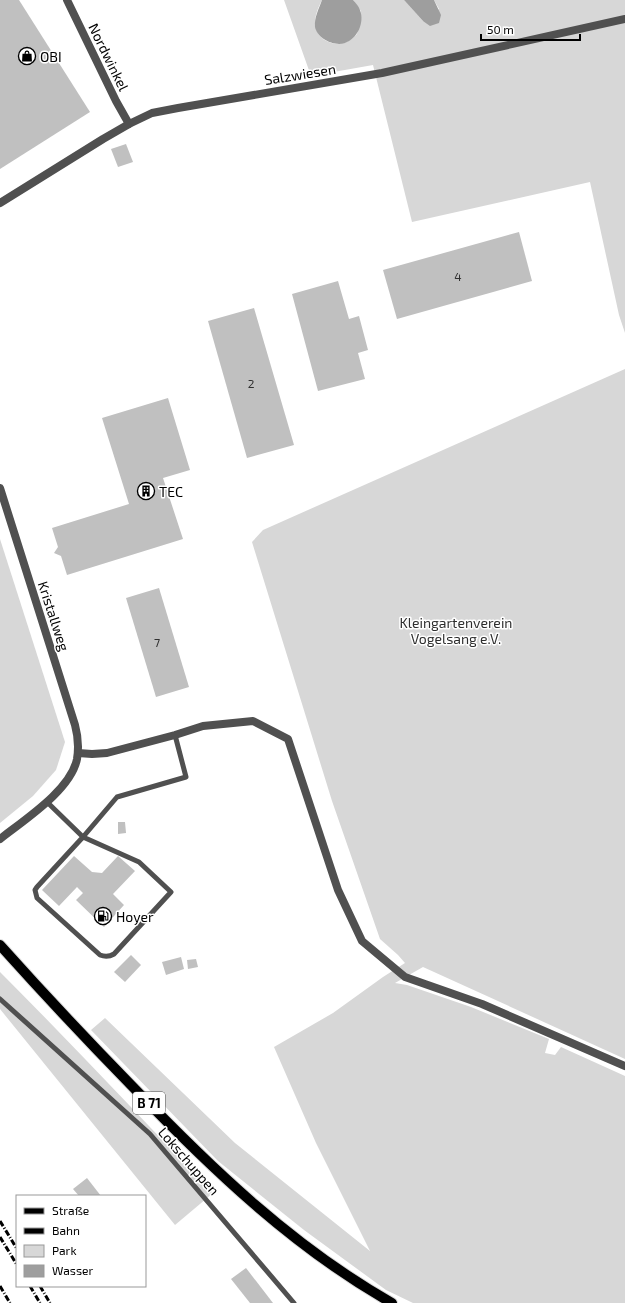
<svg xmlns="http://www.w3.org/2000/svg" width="625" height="1303" viewBox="0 0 625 1303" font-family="'Exo 2',sans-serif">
<rect width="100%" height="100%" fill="#fff"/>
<g fill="#d7d7d7">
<path d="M 284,0 L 322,0 C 318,8 313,19 316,28 C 318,39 333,47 344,43 C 349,42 354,37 357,34 L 361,11 L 353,0 L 404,0 L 423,21 L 439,9 L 434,0 L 625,0 L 625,333 L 619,315 L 590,182 L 412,222 L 373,65 L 311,76 Z"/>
<path d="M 625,369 L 625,1059 L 423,967 L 395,983 L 407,985 L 471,1007 L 549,1039 L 545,1053 L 555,1055 L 561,1047 L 625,1076 L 625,1303 L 413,1303 L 386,1290 L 304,1230 L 218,1161 L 91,1030 L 105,1018 L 235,1143 L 370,1251 L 316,1143 L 274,1047 L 333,1013 L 383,977 L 405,963 L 398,955 L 380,939 L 332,801 L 252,542 L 263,530 Z"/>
<path d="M 0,539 L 65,742 L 56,770 L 33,796 L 0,823 Z"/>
<path d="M 0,972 C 72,1044 142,1119 213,1193 L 175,1225 L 0,1009 Z"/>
</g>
<g fill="#9e9e9e">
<path d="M 322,0 L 353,0 C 356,3 359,7 360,10 C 365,23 357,39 345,43 C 334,47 317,38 315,27 C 314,17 319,9 322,0 Z"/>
<path d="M 404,0 L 434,0 L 441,15 L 439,23 L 430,26 L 423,21 Z"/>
</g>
<g fill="#c0c0c0">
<path d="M 0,0 L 19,0 L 90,112 L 0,169 Z"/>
<path d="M 126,144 L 133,162 L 118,167 L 111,149 Z"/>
<path d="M 519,232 L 532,281 L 397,319 L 383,270 Z"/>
<path d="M 338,281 L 349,319 L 359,316 L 368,350 L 358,353 L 365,379 L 318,391 L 292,294 Z"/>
<path d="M 254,308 L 294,445 L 247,458 L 208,321 Z"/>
<path d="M 168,398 L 190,470 L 163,478 L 183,539 L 67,575 L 61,556 L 54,553 L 58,547 L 52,528 L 129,504 L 102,418 Z"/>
<path d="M 159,588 L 189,687 L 156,697 L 126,598 Z"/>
<path d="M 118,822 L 125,822 L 126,833 L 118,834 Z"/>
<path d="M 74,856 L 92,872 L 102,873 L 118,856 L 135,871 L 113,894 L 124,905 L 104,927 L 76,900 L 83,893 L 77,887 L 59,906 L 42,890 Z"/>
<path d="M 131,955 L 141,965 L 125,982 L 114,972 Z"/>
<path d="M 181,957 L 184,969 L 166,975 L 162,962 Z"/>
<path d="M 196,959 L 198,967 L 188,969 L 187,960 Z"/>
<path d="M 87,1178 L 101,1196 L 79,1196 L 73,1189 Z"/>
<path d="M 246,1268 L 273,1303 L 250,1303 L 231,1279 Z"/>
</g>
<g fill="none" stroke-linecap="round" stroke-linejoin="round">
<g stroke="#dbdbdb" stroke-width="12">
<path id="primary" d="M 0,945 C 43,993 87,1040 132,1086 C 211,1168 293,1247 392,1303"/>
</g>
<g stroke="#505050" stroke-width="5">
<path d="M 47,802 L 83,837 L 37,887 L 35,890 L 37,898 L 100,955 C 105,957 109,957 114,954 L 171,892 L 139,862 L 83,837 L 117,797 L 186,777 L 175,735"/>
<path d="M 0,999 L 150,1134 L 294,1303"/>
</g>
<g stroke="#505050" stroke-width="8">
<path d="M 67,0 L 116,101 L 129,124"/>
<path d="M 0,203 L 103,139 L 129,124 L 152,113 L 178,108 L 382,73 L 625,19"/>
<path d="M 0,488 L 75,725 C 78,736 79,747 77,759 C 71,790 24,820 0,839"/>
<path d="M 78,753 L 92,754 L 107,753 L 175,735 L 203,726 L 253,721 L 288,739 L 338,890 L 362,941 L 405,977 L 482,1004 L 625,1066"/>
</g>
<use href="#primary" stroke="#000" stroke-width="10"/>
<g stroke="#000" stroke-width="3" stroke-dasharray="6 2 1 2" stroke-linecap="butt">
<path d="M 0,1221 L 17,1249"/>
<path d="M 0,1237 L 17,1265"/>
<path d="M 0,1286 L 10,1303"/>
<path d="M 30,1286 L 40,1303"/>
<path d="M 40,1286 L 50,1303"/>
</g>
</g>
<defs>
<g id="shop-ring" transform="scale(0.9)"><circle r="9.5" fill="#fff" stroke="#000" stroke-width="1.5"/><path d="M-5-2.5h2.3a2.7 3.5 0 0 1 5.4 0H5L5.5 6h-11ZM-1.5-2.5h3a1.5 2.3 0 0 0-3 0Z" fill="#000"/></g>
<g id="building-ring" transform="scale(0.9)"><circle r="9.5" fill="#fff" stroke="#000" stroke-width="1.5"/><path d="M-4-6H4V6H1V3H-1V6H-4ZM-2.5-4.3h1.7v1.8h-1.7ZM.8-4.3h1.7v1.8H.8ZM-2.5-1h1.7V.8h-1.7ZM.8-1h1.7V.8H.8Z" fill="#000"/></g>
<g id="fuel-ring" transform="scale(0.9)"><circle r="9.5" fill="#fff" stroke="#000" stroke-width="1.5"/><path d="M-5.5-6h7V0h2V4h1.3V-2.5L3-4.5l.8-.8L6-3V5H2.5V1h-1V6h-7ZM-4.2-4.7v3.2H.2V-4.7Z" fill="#000"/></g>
</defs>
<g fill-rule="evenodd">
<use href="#shop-ring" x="27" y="56"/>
<use href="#building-ring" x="146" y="491"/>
<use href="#fuel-ring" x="103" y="916"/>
</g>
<g text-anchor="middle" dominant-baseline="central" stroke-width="3" stroke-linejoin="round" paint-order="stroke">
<g font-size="12" fill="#303030">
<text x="458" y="276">4</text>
<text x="251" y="383">2</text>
<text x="157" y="642">7</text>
</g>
<rect fill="#fff" stroke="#4c4c4c" stroke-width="1" x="133" y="1092" width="32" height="22" rx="3"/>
<g font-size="13" font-weight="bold" fill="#000">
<text x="149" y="1103">B 71</text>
</g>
<g font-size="14" fill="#000" stroke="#fff" text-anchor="start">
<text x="40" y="56">OBI</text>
<text x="159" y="491">TEC</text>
<text x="116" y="916">Hoyer</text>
</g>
<g font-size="14" fill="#000" stroke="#fff">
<text transform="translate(109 57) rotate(64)">Nordwinkel</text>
<text transform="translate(300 74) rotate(-9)">Salzwiesen</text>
<text transform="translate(54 616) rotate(72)">Kristallweg</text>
<text transform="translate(189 1161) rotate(49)">Lokschuppen</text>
</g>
<g font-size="14" fill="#2e2e2e" stroke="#fff">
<text x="456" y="622">Kleingartenverein<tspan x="456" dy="16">Vogelsang e.V.</tspan></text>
</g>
</g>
<rect x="16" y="1195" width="130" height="92" fill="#ffffff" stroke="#999999"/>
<rect x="24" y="1208" width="20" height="6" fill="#000000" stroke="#999999"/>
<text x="52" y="1215" font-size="12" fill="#000000">Straße</text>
<rect x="24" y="1228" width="20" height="6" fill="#000000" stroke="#999999"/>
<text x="52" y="1235" font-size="12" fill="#000000">Bahn</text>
<rect x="24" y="1245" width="20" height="12" fill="#d7d7d7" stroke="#999999"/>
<text x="52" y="1255" font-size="12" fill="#000000">Park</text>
<rect x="24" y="1265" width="20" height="12" fill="#9e9e9e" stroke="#999999"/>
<text x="52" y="1275" font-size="12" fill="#000000">Wasser</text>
<path d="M481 34v6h99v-6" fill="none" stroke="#000000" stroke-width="2"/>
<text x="487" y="34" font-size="12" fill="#000000" stroke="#ffffff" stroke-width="3" paint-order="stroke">50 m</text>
</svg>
